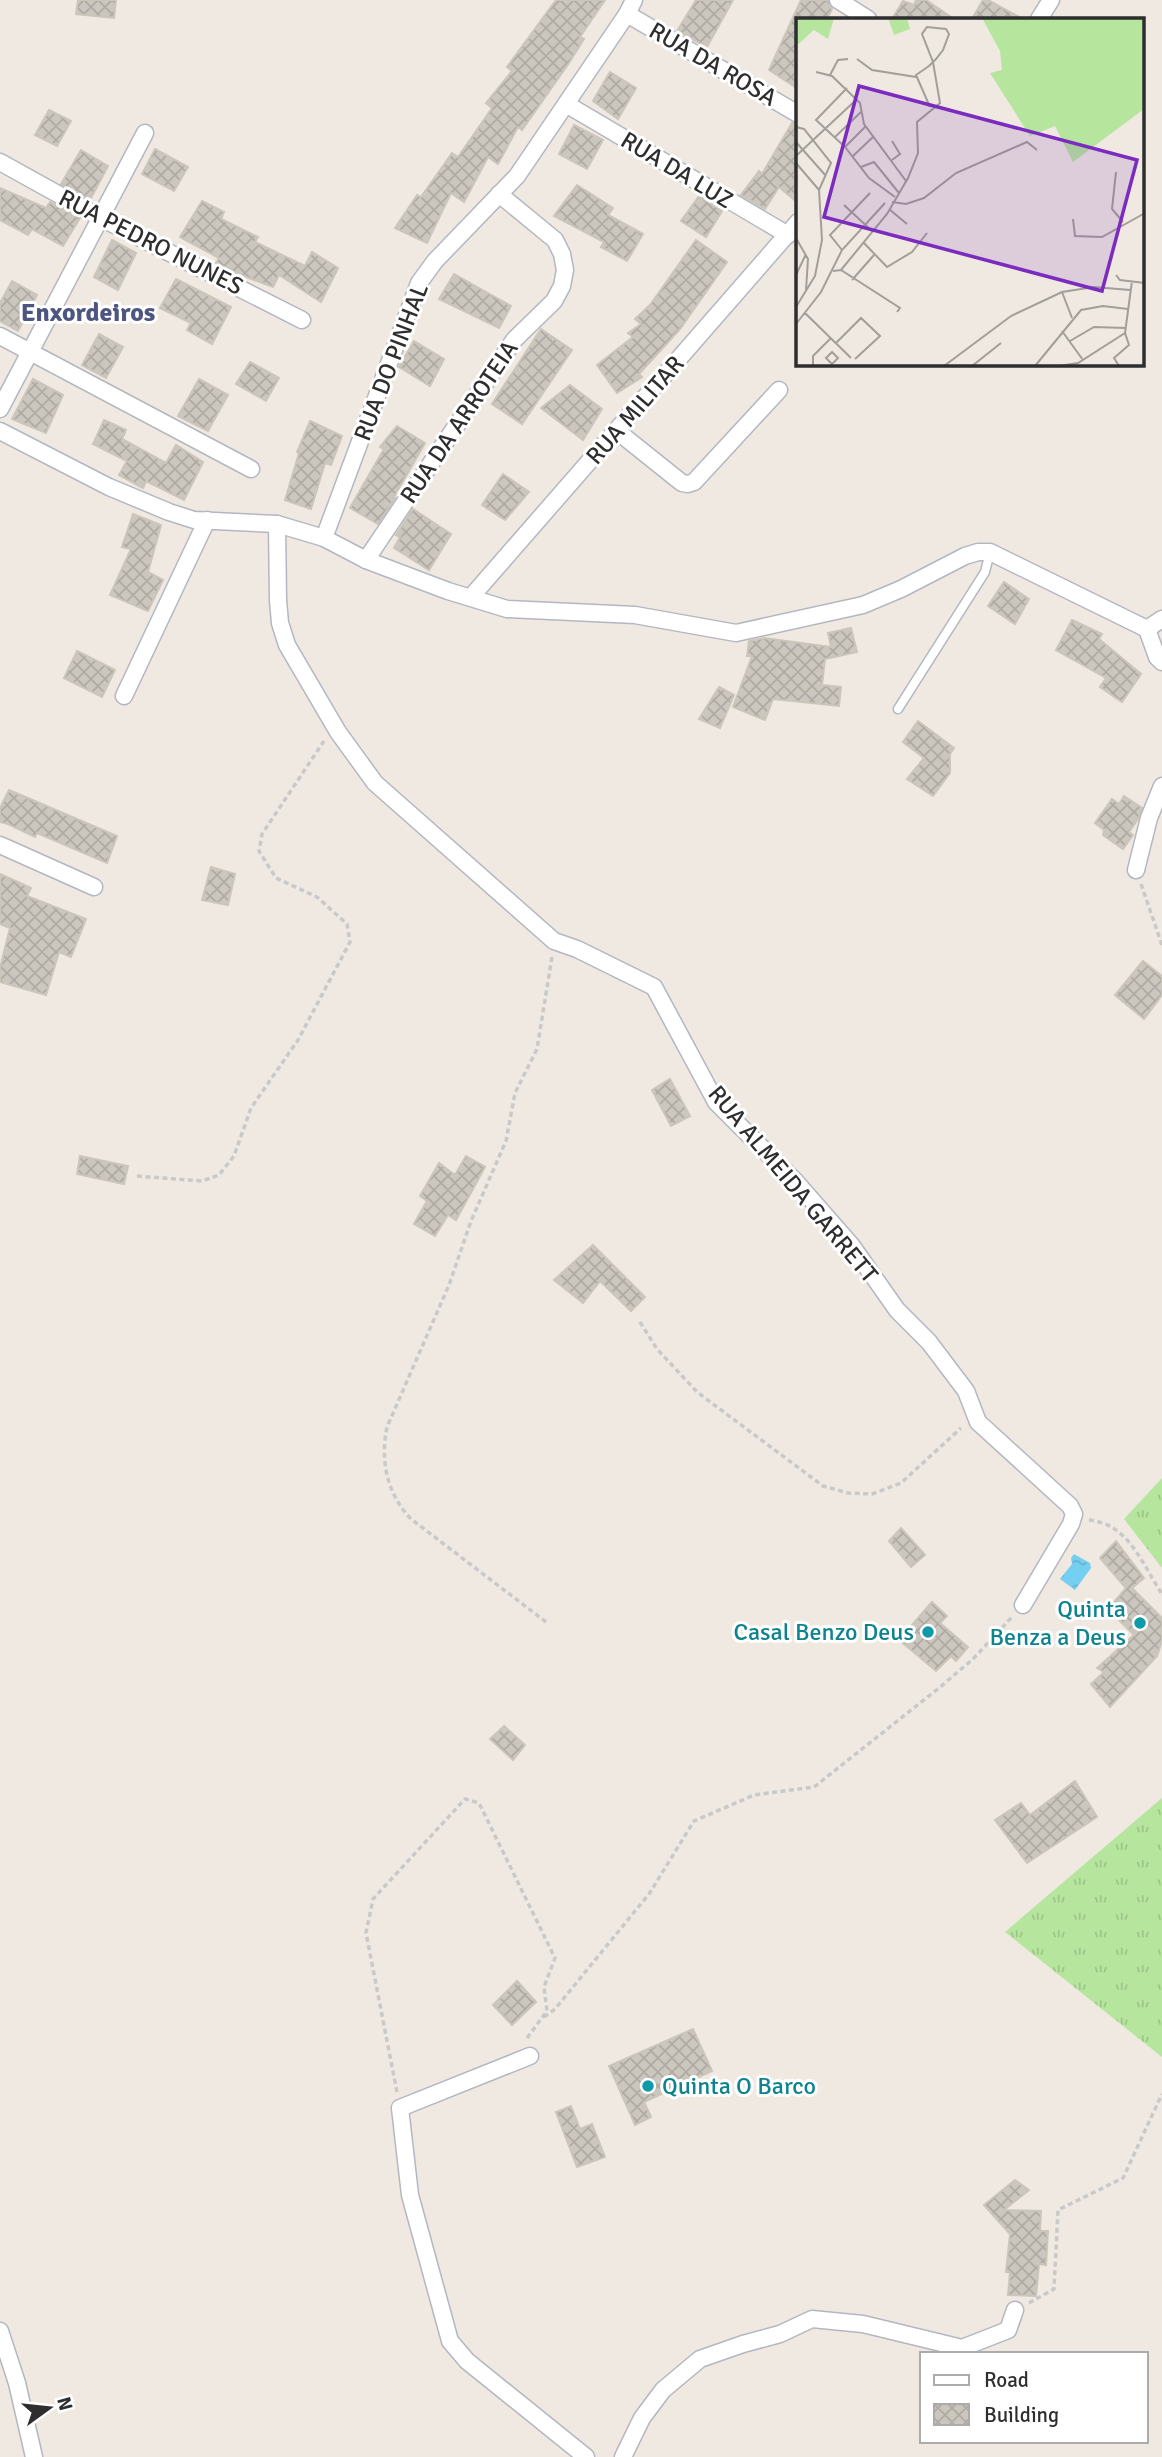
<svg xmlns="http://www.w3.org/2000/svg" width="1162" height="2457" viewBox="0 0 1162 2457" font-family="Signika,sans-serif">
<defs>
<pattern id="grass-tufts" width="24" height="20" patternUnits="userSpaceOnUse" patternTransform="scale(1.75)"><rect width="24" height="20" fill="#b6e59e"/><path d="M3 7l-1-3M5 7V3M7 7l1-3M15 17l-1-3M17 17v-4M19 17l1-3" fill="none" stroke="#9dc588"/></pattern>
<pattern id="water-ripples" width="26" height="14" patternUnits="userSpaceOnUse" patternTransform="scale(1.75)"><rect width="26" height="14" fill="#75cff0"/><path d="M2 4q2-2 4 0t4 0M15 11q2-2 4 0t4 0" fill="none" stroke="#66b2ce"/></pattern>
<pattern id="building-cross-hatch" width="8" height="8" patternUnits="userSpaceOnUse" patternTransform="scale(1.75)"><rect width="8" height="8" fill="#cbc7bf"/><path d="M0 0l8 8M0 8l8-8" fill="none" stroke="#afaba4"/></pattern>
</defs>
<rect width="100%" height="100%" fill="#efe9e1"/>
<g fill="url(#grass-tufts)">
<path d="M 1162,1478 L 1162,1568 L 1124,1519 Z"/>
<path d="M 1162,1798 L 1162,2057 L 1005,1932 Z"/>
</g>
<path fill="url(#water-ripples)" d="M 1074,1554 L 1090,1563 L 1091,1568 L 1075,1590 L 1060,1579 L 1072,1564 L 1071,1558 Z"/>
<g fill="url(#building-cross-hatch)" stroke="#cbc5ba" stroke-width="2">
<path d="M 78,0 L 116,0 L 114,18 L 76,14 Z"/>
<path d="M 556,0 L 605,0 L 580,37 L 584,39 L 569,63 L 522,130 L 518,127 L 498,164 L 488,157 L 464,202 L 451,193 L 427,243 L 395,228 L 417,195 L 421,197 L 452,153 L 458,157 L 492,108 L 486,103 L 512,71 L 507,67 Z"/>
<path d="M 696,0 L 733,0 L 707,47 L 677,31 Z"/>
<path d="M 801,0 L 828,0 L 832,9 L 827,19 L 798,19 L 798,89 L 769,70 Z"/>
<path d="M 916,0 L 926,0 L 954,19 L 892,19 L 903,1 L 914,5 Z"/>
<path d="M 983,0 L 988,0 L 1023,19 L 972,19 Z"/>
<path d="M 610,72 L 636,88 L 618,119 L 593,101 Z"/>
<path d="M 49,110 L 71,121 L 57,146 L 35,135 Z"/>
<path d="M 792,123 L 798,124 L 798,203 L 779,187 L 765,209 L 741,195 L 759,171 L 762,174 Z"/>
<path d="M 574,125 L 603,140 L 587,169 L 559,154 Z"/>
<path d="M 155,149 L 188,167 L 174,191 L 142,174 Z"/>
<path d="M 81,150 L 108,166 L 90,200 L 61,184 Z"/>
<path d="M 577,185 L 613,208 L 608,215 L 643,234 L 627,261 L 601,247 L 604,242 L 554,216 Z"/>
<path d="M 0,188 L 46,208 L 50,202 L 80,218 L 63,246 L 32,229 L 28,235 L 0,220 Z"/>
<path d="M 699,196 L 722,211 L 706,237 L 681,221 Z"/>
<path d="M 202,201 L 224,212 L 221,219 L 258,237 L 255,242 L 305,266 L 312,252 L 338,268 L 321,302 L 279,275 L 273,287 L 238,274 L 216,263 L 219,258 L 180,237 Z"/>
<path d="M 112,240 L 136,253 L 118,290 L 94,277 Z"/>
<path d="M 696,240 L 727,262 L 680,329 L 639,374 L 642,377 L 617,393 L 597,365 L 633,337 L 628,333 L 641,324 L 635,319 L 650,305 Z"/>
<path d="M 454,274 L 511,306 L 499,328 L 439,299 Z"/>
<path d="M 176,279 L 231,307 L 212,344 L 187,330 L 191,323 L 160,308 Z"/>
<path d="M 12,281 L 37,295 L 18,331 L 0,321 L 0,303 Z"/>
<path d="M 541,329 L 572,350 L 522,424 L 492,404 Z"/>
<path d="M 99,334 L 123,347 L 106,378 L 82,365 Z"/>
<path d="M 414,341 L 444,359 L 430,386 L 399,367 Z"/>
<path d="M 250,362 L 279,378 L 266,401 L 236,384 Z"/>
<path d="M 33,379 L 63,395 L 46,433 L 12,419 Z"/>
<path d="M 199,379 L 228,395 L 208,431 L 178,416 Z"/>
<path d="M 570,385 L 602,409 L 583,440 L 541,408 Z"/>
<path d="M 104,420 L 126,430 L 122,439 L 166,463 L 176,445 L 203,462 L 184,500 L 146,481 L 143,488 L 119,475 L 127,461 L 93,444 Z"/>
<path d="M 310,421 L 342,436 L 331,465 L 325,463 L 311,509 L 285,500 L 299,453 L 297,452 Z"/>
<path d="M 397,426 L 425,443 L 394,497 L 395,498 L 378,524 L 350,508 L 384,449 L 380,447 Z"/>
<path d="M 503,474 L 529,492 L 505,520 L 482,505 Z"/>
<path d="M 413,509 L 451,534 L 429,570 L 394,548 L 400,537 L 396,535 Z"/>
<path d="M 133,514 L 161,525 L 148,572 L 163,580 L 148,611 L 110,595 L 131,549 L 122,547 Z"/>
<path d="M 1004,582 L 1029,599 L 1015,624 L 988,606 Z"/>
<path d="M 1072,620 L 1102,634 L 1099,639 L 1141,674 L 1122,702 L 1100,687 L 1106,678 L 1056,650 Z"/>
<path d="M 851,628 L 857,652 L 825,659 L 822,685 L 841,687 L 839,706 L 773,699 L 765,720 L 733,707 L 752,656 L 747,656 L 749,641 L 764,638 L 831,647 L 828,633 Z"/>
<path d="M 77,651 L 115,670 L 102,697 L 64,678 Z"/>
<path d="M 719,687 L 734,695 L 720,728 L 699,719 Z"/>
<path d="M 918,721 L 954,748 L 950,754 L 950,773 L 933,796 L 907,779 L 924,758 L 903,742 Z"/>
<path d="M 9,790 L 117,836 L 107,863 L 37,833 L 35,837 L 8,824 L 0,822 L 0,808 Z"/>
<path d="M 1124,796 L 1142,808 L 1138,819 L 1129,832 L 1133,835 L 1123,849 L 1103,835 L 1104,830 L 1095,823 L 1112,799 L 1119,804 Z"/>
<path d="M 211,867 L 235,874 L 228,905 L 202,900 Z"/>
<path d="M 0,874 L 31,888 L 27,896 L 86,919 L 71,957 L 59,952 L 46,995 L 0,982 L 0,968 L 10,928 L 0,924 Z"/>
<path d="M 1143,961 L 1162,976 L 1162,995 L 1144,1019 L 1115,995 Z"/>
<path d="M 670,1079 L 690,1116 L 671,1126 L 652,1090 Z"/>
<path d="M 80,1156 L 128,1166 L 124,1184 L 77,1174 Z"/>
<path d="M 466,1156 L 485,1167 L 456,1220 L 448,1215 L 435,1236 L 414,1224 L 427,1201 L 420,1196 L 439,1163 L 455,1175 Z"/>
<path d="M 593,1245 L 645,1297 L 631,1311 L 600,1281 L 583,1303 L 554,1280 Z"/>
<path d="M 901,1528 L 925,1555 L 911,1567 L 889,1541 Z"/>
<path d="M 1116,1541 L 1144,1578 L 1132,1588 L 1162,1618 L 1162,1641 L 1157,1656 L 1110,1707 L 1091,1684 L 1104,1672 L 1097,1668 L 1134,1635 L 1108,1609 L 1126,1588 L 1100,1558 Z"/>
<path d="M 932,1602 L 947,1616 L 940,1623 L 968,1647 L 956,1661 L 951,1656 L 936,1671 L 899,1640 Z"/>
<path d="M 504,1726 L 525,1745 L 513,1760 L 490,1739 Z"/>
<path d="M 1075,1781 L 1097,1817 L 1027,1863 L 995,1820 L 1021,1803 L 1030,1815 Z"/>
<path d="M 517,1981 L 536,2002 L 512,2025 L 493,2005 Z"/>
<path d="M 693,2029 L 712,2071 L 644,2102 L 651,2117 L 635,2125 L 609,2066 Z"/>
<path d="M 571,2106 L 580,2129 L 592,2124 L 605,2157 L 577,2167 L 556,2112 Z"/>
<path d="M 1015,2180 L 1029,2190 L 1004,2210 L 1041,2211 L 1040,2231 L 1048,2231 L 1046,2265 L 1039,2264 L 1036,2296 L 1008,2295 L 1010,2272 L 1006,2272 L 1010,2234 L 984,2205 Z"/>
</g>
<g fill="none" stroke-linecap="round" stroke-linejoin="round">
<g stroke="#b4b7c1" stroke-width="11">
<path id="lane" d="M 898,709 L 985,572 L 990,552"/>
</g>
<g stroke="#b4b7c1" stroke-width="19">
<g id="street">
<path d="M 838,0 L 868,19"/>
<path d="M 627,14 L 798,114"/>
<path d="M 1039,19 L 1051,0"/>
<path d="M 566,104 L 788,235"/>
<path d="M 0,162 L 101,218 L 302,320"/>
<path d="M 0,336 L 251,469"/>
<path d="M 0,409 L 145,133"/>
<path d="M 0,431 L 109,487 L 169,512 L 194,520 L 277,524 L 324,538 L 366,560 L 448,591 L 507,609 L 635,615 L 736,633 L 863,605 L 901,589 L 965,556 L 978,552 L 990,552 L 1147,629"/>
<path d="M 617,431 L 682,483 L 688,484 L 694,482 L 779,390"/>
<path d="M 277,524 L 278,600 L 280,623 L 287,645 L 338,732 L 375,783 L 554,941 L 577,949 L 654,987 L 716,1102 L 796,1182 L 852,1246 L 897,1310 L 929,1342 L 966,1391 L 978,1422 L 1070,1506 L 1074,1514 L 1071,1524 L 1023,1605"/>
<path d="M 324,538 L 419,283 L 435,261 L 517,176 L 627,14 L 634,0"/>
<path d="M 366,560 L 514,340 L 554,301 L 562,286 L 565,270 L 562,254 L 555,240 L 499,194"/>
<path d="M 471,597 L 798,222"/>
<path d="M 1147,629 L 1157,657 L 1162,662"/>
<path d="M 1147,629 L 1162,619"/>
<path d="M 124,696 L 207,520"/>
<path d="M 0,845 L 94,887"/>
<path d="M 1136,870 L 1149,818 L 1162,786"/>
<path d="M 530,2056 L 400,2108 L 410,2195 L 450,2341 L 467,2361 L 586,2457"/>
<path d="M 0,2331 L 17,2383 L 34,2457"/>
<path d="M 623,2457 L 642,2418 L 663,2390 L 700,2359 L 743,2344 L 780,2334 L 812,2319 L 863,2324 L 962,2348 L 1008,2330 L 1015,2310"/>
</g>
</g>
<g stroke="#c9c9c9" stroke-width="3.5" stroke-dasharray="5 3.5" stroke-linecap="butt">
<path d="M 1141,884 L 1162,945"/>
<path d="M 137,1176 L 202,1181 L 219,1175 L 234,1156 L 251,1108 L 298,1040 L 350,942 L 347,924 L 317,897 L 276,878 L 259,851 L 262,834 L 324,741"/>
<path d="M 640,1322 L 657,1349 L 697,1392 L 823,1486 L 848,1493 L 872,1494 L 901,1483 L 961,1428"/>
<path d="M 1089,1520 C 1129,1524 1142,1564 1162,1594"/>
<path d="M 546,1622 L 411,1519 C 387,1494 380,1461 387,1427 L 449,1285 L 471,1221 L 506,1141 L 515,1093 L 537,1049 L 552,957"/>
<path d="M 544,2017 L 555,2009 L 649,1894 L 694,1821 L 754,1795 L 814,1787 L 939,1688 L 973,1659 L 1012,1617"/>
<path d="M 397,2092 L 366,1933 L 373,1899 L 465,1799 L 479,1803 L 555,1958 L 544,1987 L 547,2011 L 527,2038"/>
<path d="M 1029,2303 L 1054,2289 L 1058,2210 L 1123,2178 L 1162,2094"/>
</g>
<use href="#lane" stroke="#fff" stroke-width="8"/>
<use href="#street" stroke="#fff" stroke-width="16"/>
</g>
<g fill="#0f9aa8" stroke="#fff" stroke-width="2.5">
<circle cx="1140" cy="1623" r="7"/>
<circle cx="928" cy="1632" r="7"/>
<circle cx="648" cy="2086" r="7"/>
</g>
<g text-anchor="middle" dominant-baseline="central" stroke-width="6" stroke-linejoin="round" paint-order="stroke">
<g font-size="24" fill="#2e2e2e" stroke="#fff">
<text transform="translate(713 64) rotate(30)">RUA DA ROSA</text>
<text transform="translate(677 170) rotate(31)">RUA DA LUZ</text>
<text transform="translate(151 242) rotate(27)">RUA PEDRO NUNES</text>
<text transform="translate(391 362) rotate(-69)">RUA DO PINHAL</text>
<text transform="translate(635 410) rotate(-49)">RUA MILITAR</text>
<text transform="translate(459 422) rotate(-56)">RUA DA ARROTEIA</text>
<text transform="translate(793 1184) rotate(50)">RUA ALMEIDA GARRETT</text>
</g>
<g font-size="24" fill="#0d838f" stroke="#fff" text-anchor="end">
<text x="1126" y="1609">Quinta<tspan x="1126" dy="28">Benza a Deus</tspan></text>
<text x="914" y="1632">Casal Benzo Deus</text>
<text x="662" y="2086" text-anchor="start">Quinta O Barco</text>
</g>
<g font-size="26" font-weight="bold" fill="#4d5680" stroke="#fff">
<text x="88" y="313">Enxordeiros</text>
</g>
</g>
<g transform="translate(796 18)">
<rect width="348" height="348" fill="#efe9e1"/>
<path d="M 186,0 L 348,0 L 348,91 L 277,144 L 259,108 L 234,118 L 194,55 L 206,52 L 204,33 Z" fill="#b6e59e"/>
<path d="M 0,0 L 38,0 L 32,21 L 18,12 L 0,28 ZM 92,0 L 111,0 L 114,11 L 98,17 Z" fill="#b6e59e"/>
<path fill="none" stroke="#a29e99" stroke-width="2" d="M 61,41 L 76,52 L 120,59M 20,54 L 36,58 L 64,85 L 68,106 L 110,163M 34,57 L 42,42 L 52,41M 51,70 L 20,102 L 49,129 L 73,160 L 99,179M 0,109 L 8,111 L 35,145 L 23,172M 38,120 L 66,93M 0,124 L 30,158M 49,129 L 70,108M 0,138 L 61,81M 57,138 L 78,118M 96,142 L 104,136 L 96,123M 0,145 L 23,172 L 26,222 L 19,258 L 0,289M 65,149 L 78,144 L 103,175M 320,154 L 316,191 L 327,204M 96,184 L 110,186 L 128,180 L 160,155 L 231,124 L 241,132M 48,187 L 76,213M 93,191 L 111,206M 277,201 L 279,218 L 306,219 L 349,195M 0,220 L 12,241 L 10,272M 67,224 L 91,249 L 116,234 L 131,215M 46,232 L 34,217 L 74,175M 45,252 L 91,196 L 112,160 L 122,135 L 121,104 L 144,85 L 137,44 L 126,16 L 131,9 L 150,11 L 153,16 L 147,32 L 140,41 L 133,48 L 120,57 L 134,89M 37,253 L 45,252 L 104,290 L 101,294M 0,257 L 10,236M 320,257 L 324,262 L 349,265M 56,262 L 78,237M 266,274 L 276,300M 9,295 L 55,340M 0,306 L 25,274 L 46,232 L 89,185M 266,313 L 287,342M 274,323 L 298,309 L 330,310M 40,325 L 65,300 L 84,318 L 59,341M 17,348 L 17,338 L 35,320M 35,348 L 36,346 L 42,340 L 36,334 L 30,340 L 36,346M 148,348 L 215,298 L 266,274 L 298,269 L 334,272M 176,348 L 205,325M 239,348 L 285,292 L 307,288 L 332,291M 263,348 L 282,345 L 329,315M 323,348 L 318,340 L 333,327 L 329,315 L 336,263"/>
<path fill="#7b2cbf" fill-opacity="0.15" stroke="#7b2cbf" stroke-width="3.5" d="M 63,68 L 341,142 L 306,273 L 28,199 Z"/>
<rect width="348" height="348" fill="none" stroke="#2e2e2e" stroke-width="3.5"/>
</g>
<rect x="920" y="2352" width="228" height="91" fill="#ffffff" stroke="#ababab" stroke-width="2"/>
<rect x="934" y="2375" width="35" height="10" fill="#ffffff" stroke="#ababab" stroke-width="2"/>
<text x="984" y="2387" font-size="21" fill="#2e2e2e">Road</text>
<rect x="934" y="2404" width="35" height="21" fill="url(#building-cross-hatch)" stroke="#ababab" stroke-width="2"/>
<text x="984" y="2422" font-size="21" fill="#2e2e2e">Building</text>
<g transform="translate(49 2408) rotate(75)" stroke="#ffffff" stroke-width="5" paint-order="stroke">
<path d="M0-5L12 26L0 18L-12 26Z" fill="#2e2e2e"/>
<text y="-10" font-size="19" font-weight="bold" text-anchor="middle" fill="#2e2e2e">N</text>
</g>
</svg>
